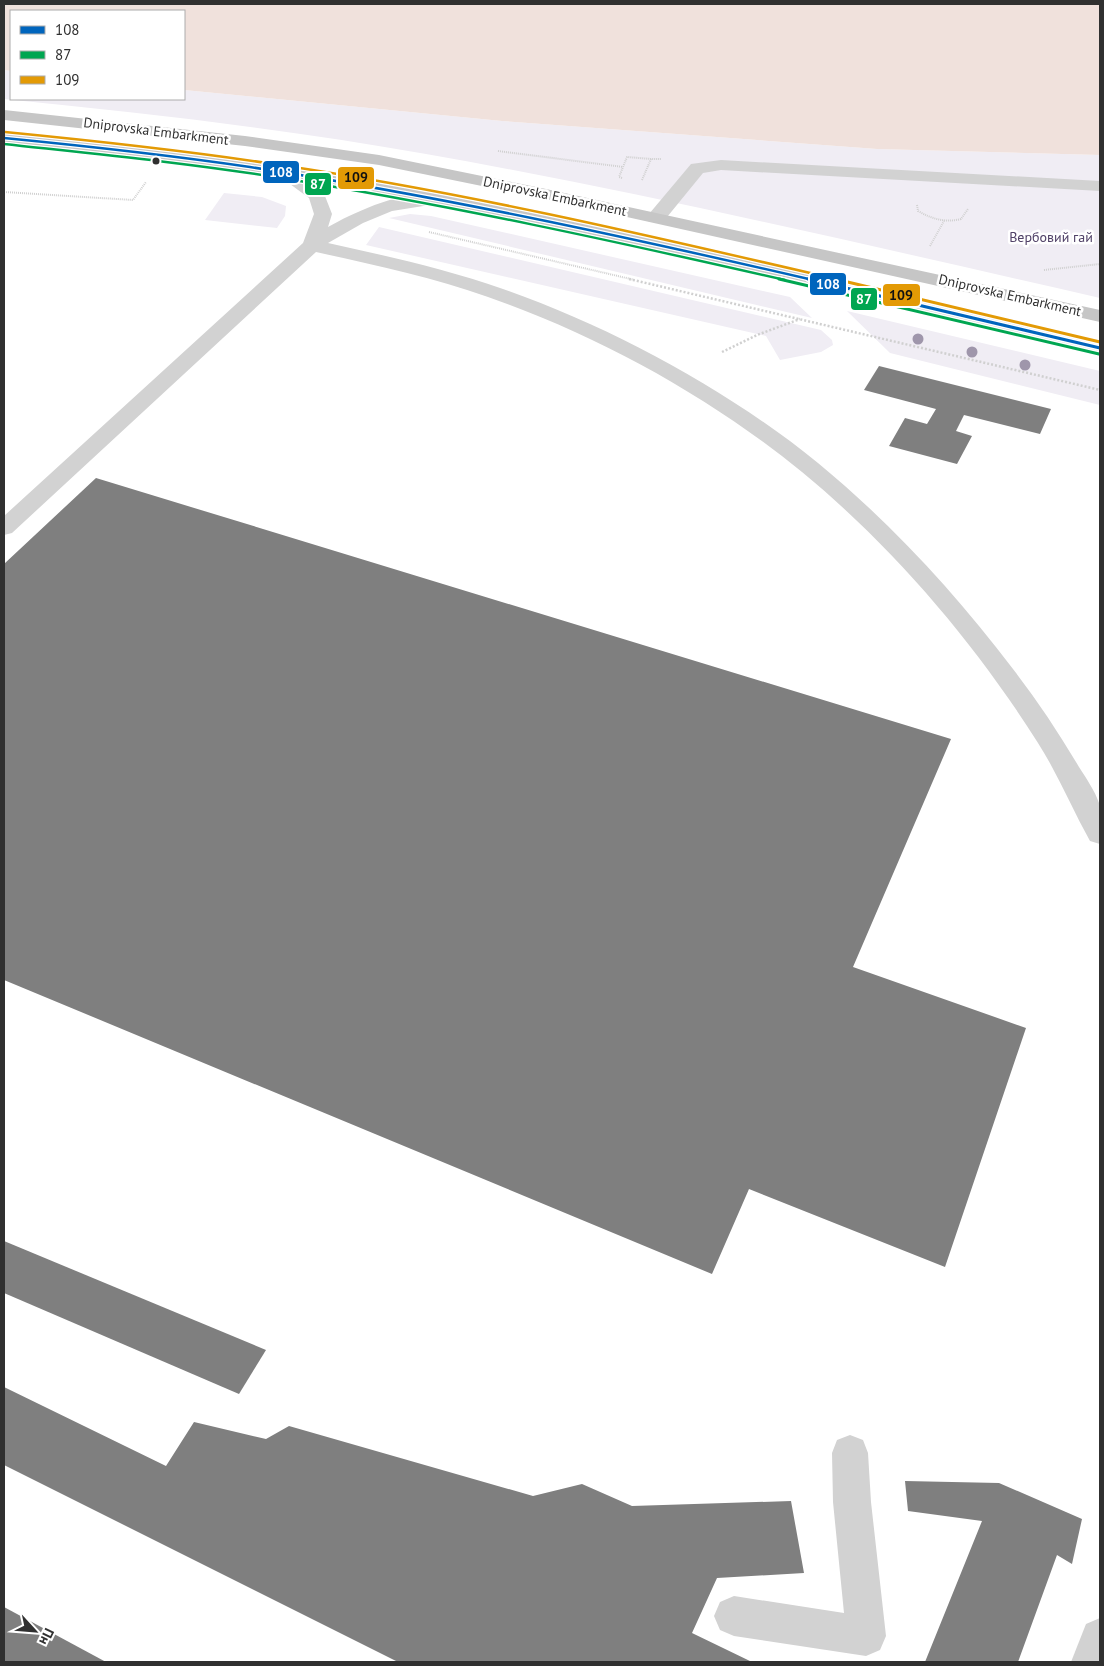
<svg xmlns="http://www.w3.org/2000/svg" width="1104" height="1666" viewBox="0 0 1104 1666" font-family="'PT Sans',sans-serif">
<rect width="100%" height="100%" fill="#fff"/>
<g fill="#f0edf4">
<path d="M 4,70 L 11,71 L 11,99 L 184,99 L 184,90 L 502,121 L 877,149 L 1100,155 L 1100,298 C 876,247 652,194 426,154 C 286,129 145,113 4,99 Z"/>
<path d="M 224,193 L 262,197 L 286,206 L 285,216 L 277,228 L 205,220 Z"/>
<path d="M 410,214 L 431,216 L 790,297 L 812,318 L 389,218 Z"/>
<path d="M 379,227 L 821,330 L 832,340 L 833,345 L 821,352 L 780,360 L 766,336 L 366,245 Z"/>
<path d="M 847,311 L 1100,371 L 1100,405 L 890,353 Z"/>
</g>
<path fill="#f0e1dc" d="M 4,4 L 1100,4 L 1100,155 L 877,149 L 502,121 L 184,90 L 184,11 L 11,11 L 11,71 L 4,70 Z"/>
<g fill="#7f7f7f">
<path d="M 879,366 L 1051,409 L 1040,434 L 964,415 L 956,431 L 972,436 L 957,464 L 889,446 L 905,418 L 927,424 L 936,409 L 864,390 Z"/>
<path d="M 96,478 L 951,739 L 853,967 L 1026,1028 L 945,1267 L 749,1189 L 712,1274 L 4,980 L 4,564 Z"/>
<path d="M 4,1241 L 266,1350 L 239,1394 L 4,1293 Z"/>
<path d="M 4,1387 L 166,1466 L 194,1422 L 266,1439 L 289,1426 L 533,1496 L 582,1484 L 632,1506 L 791,1501 L 804,1573 L 717,1578 L 692,1633 L 752,1662 L 398,1662 L 4,1465 Z"/>
<path d="M 905,1481 L 999,1483 L 1082,1519 L 1072,1564 L 1057,1555 L 1018,1662 L 925,1662 L 982,1521 L 908,1511 Z"/>
<path d="M 4,1607 L 106,1662 L 4,1662 Z"/>
</g>
<g fill="none" stroke-linecap="round" stroke-linejoin="round">
<g stroke="#d0d0d0" stroke-width="2" stroke-dasharray="1 1" stroke-linecap="butt">
<path d="M 498,151 L 623,167"/>
<path d="M 622,178 L 619,177 L 627,157 L 651,159"/>
<path d="M 642,180 L 651,159 L 661,159"/>
<path d="M 4,192 L 133,200 L 146,182"/>
<path d="M 917,205 L 918,211 C 932,219 945,223 961,219 L 968,209"/>
<path d="M 429,232 L 635,280"/>
<path d="M 930,246 L 944,221"/>
<path d="M 1044,270 L 1100,264"/>
</g>
<g stroke="#d0d0d0" stroke-width="2.5" stroke-dasharray="2 2" stroke-linecap="butt">
<path d="M 629,279 L 1100,390"/>
<path d="M 722,352 L 757,335 L 800,319"/>
</g>
<g fill="#d2d2d2" fill-rule="evenodd">
<path d="M 721,160 L 1100,181 L 1100,191 L 721,170 L 703,173 L 663,222 L 649,222 L 647,218 L 649,214 L 691,164 Z"/>
<path d="M 284,168 L 290,169 L 323,191 L 332,214 L 328,227 C 356,211 409,187 442,195 L 445,199 L 442,203 L 392,211 L 363,223 L 328,243 C 387,256 446,269 503,289 C 612,327 728,390 818,463 C 891,523 956,594 1013,669 C 1037,700 1059,733 1079,767 C 1086,778 1095,791 1099,803 C 1103,814 1100,832 1100,844 L 1090,841 C 1072,809 1058,774 1038,743 C 975,643 893,547 802,472 C 710,397 600,336 488,297 C 432,277 374,265 316,252 L 12,533 L 4,535 L 4,516 L 303,243 L 314,214 L 309,198 L 275,173 L 278,169 Z"/>
<path d="M 850,1435 L 863,1440 L 868,1453 L 871,1502 L 886,1636 L 880,1650 L 866,1656 L 734,1636 L 720,1630 L 714,1616 L 720,1602 L 734,1596 L 844,1613 L 833,1502 L 832,1453 L 837,1440 Z"/>
<path d="M 1100,1618 L 1100,1662 L 1071,1662 L 1086,1624 Z"/>
</g>
<g fill="#c6c6c6" fill-rule="evenodd">
<path d="M 4,110 L 245,136 L 379,155 L 546,189 L 1100,310 L 1100,322 L 546,199 L 379,165 L 245,146 L 4,120 Z"/>
<path d="M 4,133 C 97,142 190,151 283,166 C 558,211 829,279 1100,342 L 1100,354 L 692,258 L 418,201 L 281,177 L 143,157 L 4,143 Z"/>
</g>
<g stroke="#fff" stroke-width="5">
<path id="bus-1-far1" d="M 4,138 C 86,146 168,155 250,167 C 439,196 627,237 813,280"/>
</g>
<g stroke="#fff" stroke-width="6">
<path id="bus-1" d="M 808,279 L 1100,348"/>
</g>
<g stroke="#fff" stroke-width="5">
<path id="bus-2-far1" d="M 4,144 C 96,154 189,163 281,178 C 450,205 618,242 785,280"/>
</g>
<g stroke="#fff" stroke-width="6">
<path id="bus-2" d="M 779,279 L 1099,354"/>
</g>
<g stroke="#fff" stroke-width="5">
<path id="bus-3-far1" d="M 5,132 C 97,141 189,151 280,165 C 469,193 655,237 840,280"/>
</g>
<g stroke="#fff" stroke-width="6">
<path id="bus-3" d="M 835,279 L 1100,342"/>
</g>
<use href="#bus-1-far1" stroke="#0065bd" stroke-width="2.5"/>
<use href="#bus-1" stroke="#0065bd" stroke-width="3"/>
<use href="#bus-2-far1" stroke="#00a651" stroke-width="2.5"/>
<use href="#bus-2" stroke="#00a651" stroke-width="3"/>
<use href="#bus-3-far1" stroke="#e39a05" stroke-width="2.5"/>
<use href="#bus-3" stroke="#e39a05" stroke-width="3"/>
</g>
<g fill="#9f96ab">
<circle cx="918" cy="339" r="5.5"/>
<circle cx="972" cy="352" r="5.5"/>
<circle cx="1025" cy="365" r="5.5"/>
</g>
<circle fill="#303030" stroke="#fff" stroke-width="2" cx="156" cy="161" r="4.5"/>
<g text-anchor="middle" dominant-baseline="central" stroke-width="5" stroke-linejoin="round" paint-order="stroke">
<g font-size="14" fill="#303030" stroke="#fff">
<text transform="translate(156 131) rotate(7)">Dniprovska Embarkment</text>
<text transform="translate(555 196) rotate(12)">Dniprovska Embarkment</text>
<text transform="translate(1010 295) rotate(13)">Dniprovska Embarkment</text>
</g>
<g font-size="14" fill="#504167" stroke="#fff">
<text x="1051" y="237">Вербовий гай</text>
</g>
</g>
<g stroke="#fff" stroke-width="2">
<rect x="262" y="160" width="38" height="24" rx="5" fill="#0065bd"/>
<rect x="337" y="166" width="38" height="24" rx="5" fill="#e39a05"/>
<rect x="304" y="172" width="28" height="24" rx="5" fill="#00a651"/>
<rect x="809" y="272" width="38" height="24" rx="5" fill="#0065bd"/>
<rect x="882" y="283" width="39" height="24" rx="5" fill="#e39a05"/>
<rect x="850" y="287" width="28" height="24" rx="5" fill="#00a651"/>
</g>
<g font-size="14" text-anchor="middle" font-weight="bold" fill="#fff">
<text x="281" y="177">108</text>
<text x="318" y="189">87</text>
<text x="828" y="289">108</text>
<text x="864" y="304">87</text>
</g>
<g font-size="14" text-anchor="middle" font-weight="bold" fill="#111">
<text x="356" y="182">109</text>
<text x="901" y="300">109</text>
</g>
<rect width="1104" height="1666" fill="none" stroke="#303030" stroke-width="10"/>
<rect x="10" y="10" width="175" height="90" fill="#ffffff" stroke="#acacac"/>
<rect x="20" y="26" width="25" height="8" fill="#0065bd" stroke="#acacac"/>
<text x="55" y="35" font-size="15" fill="#303030">108</text>
<rect x="20" y="51" width="25" height="8" fill="#00a651" stroke="#acacac"/>
<text x="55" y="60" font-size="15" fill="#303030">87</text>
<rect x="20" y="76" width="25" height="8" fill="#e39a05" stroke="#acacac"/>
<text x="55" y="85" font-size="15" fill="#303030">109</text>
<g transform="translate(35 1631) rotate(116)" stroke="#ffffff" stroke-width="4" paint-order="stroke">
<path d="M0-4L9 19L0 12L-9 19Z" fill="#303030"/>
<text y="-8" font-size="14" font-weight="bold" text-anchor="middle" fill="#303030">Пн</text>
</g>
</svg>
